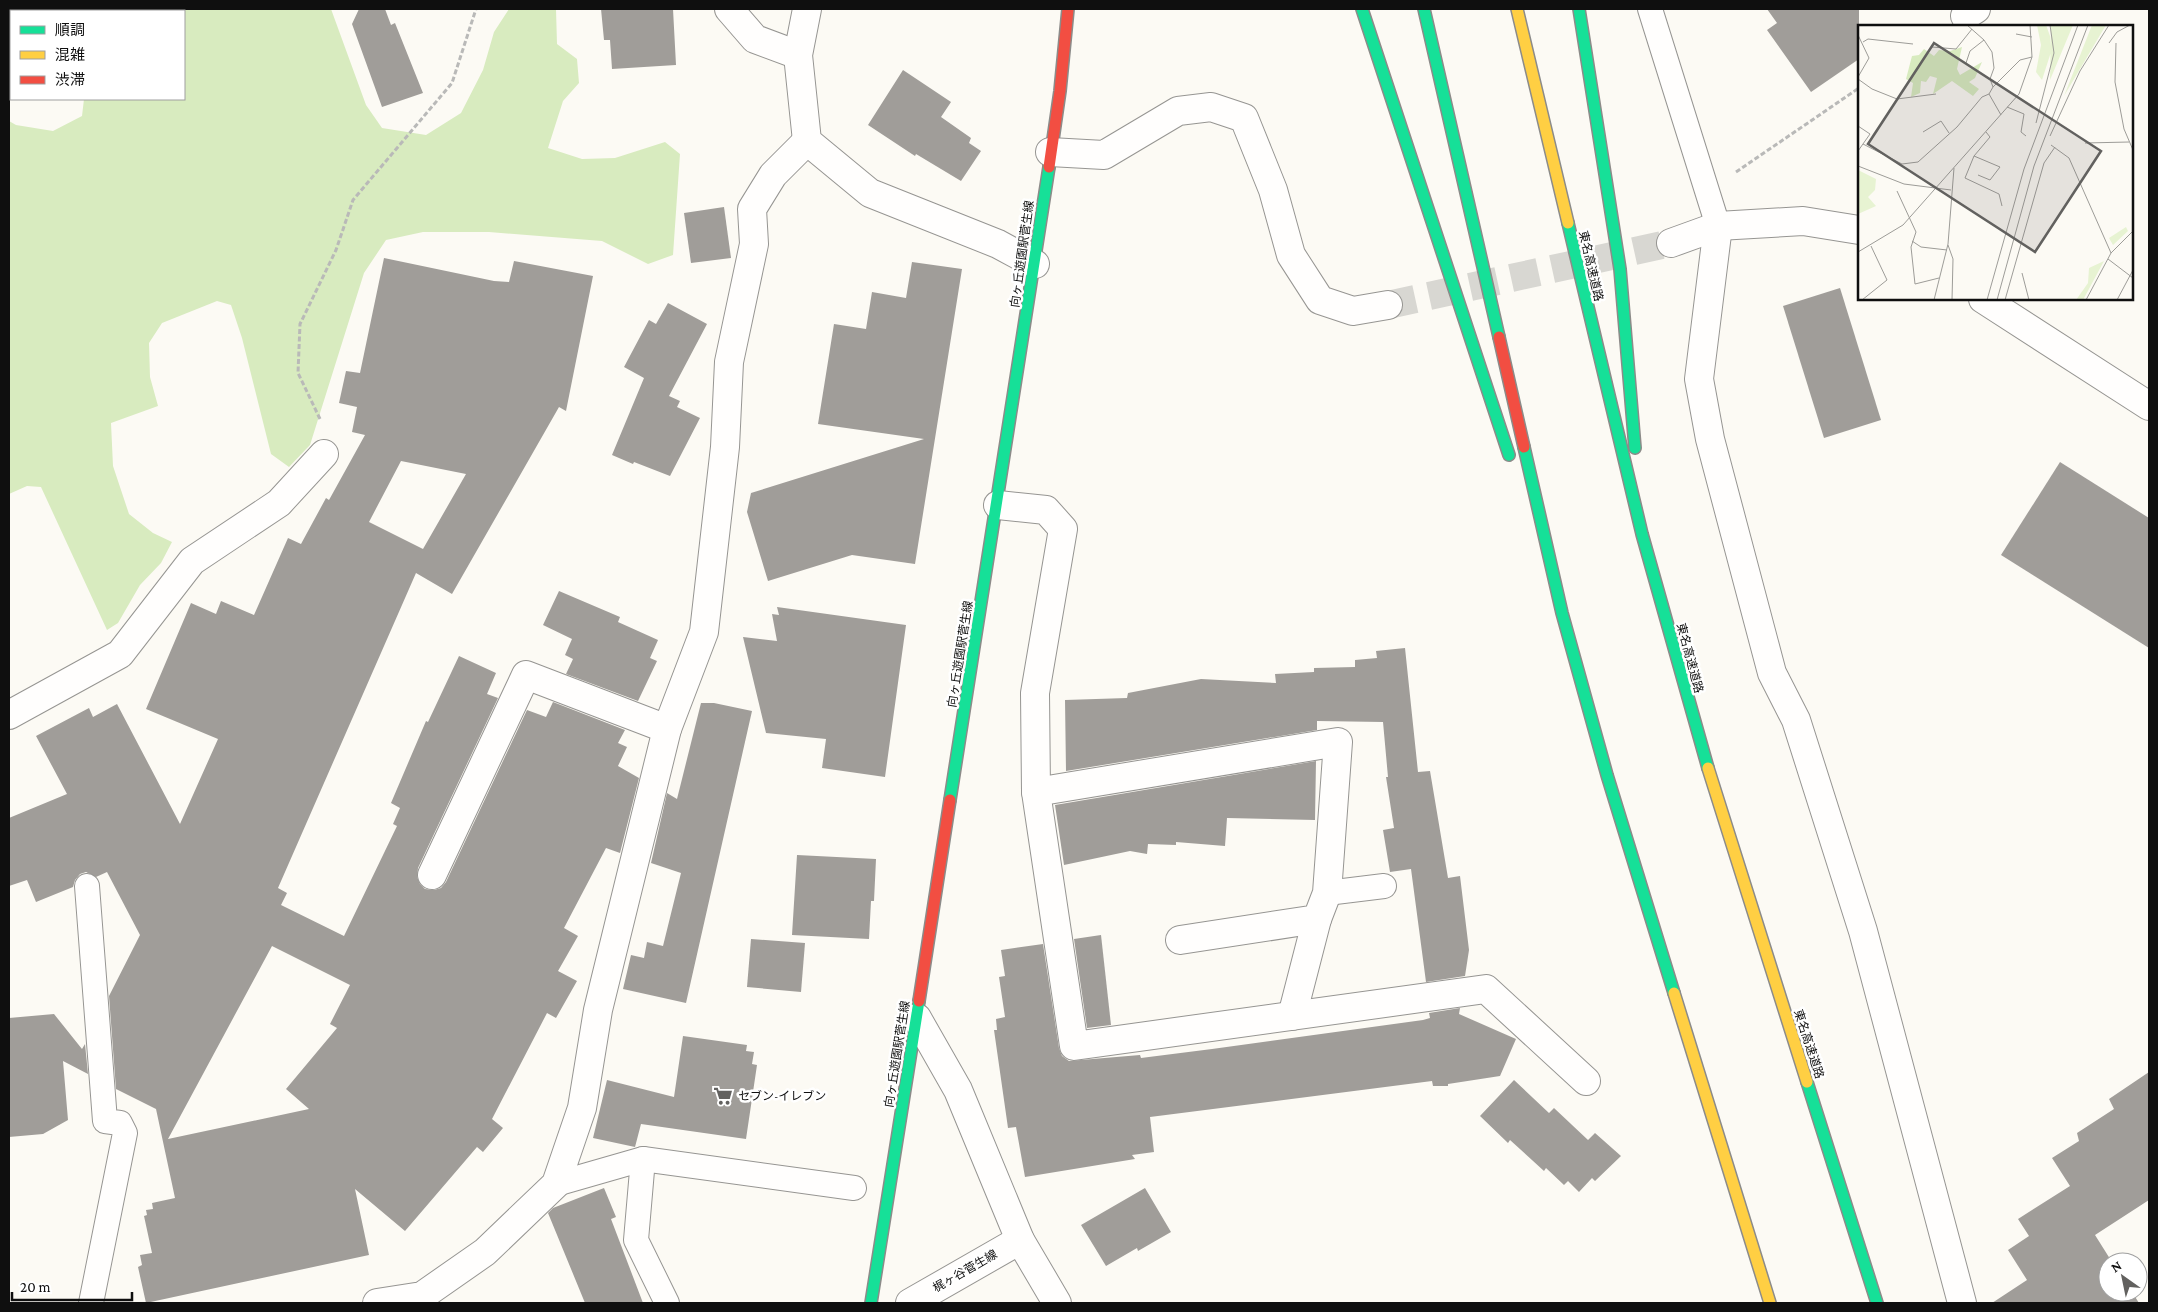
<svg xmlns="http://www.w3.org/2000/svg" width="2158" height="1312" viewBox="0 0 2158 1312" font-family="'Crimson Pro','Noto Sans JP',serif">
<rect width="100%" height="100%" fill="#fcfaf4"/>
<path fill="#d8ebbf" d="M 148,9 L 331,9 L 366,105 L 382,128 L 426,135 L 461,113 L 483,70 L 494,32 L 509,9 L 556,9 L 557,44 L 577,59 L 579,83 L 563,101 L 548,148 L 582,159 L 615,158 L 665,142 L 680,154 L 673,255 L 648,264 L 602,241 L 489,232 L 423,232 L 386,240 L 364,273 L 310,445 L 289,467 L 271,454 L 242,338 L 231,305 L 217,301 L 162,323 L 149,343 L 150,377 L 158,406 L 111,423 L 113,466 L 129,514 L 153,533 L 172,542 L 161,563 L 140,585 L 118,623 L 107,630 L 41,487 L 27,486 L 9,494 L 9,121 L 16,125 L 53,131 L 82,116 L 84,99 L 184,99 L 184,11 L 144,11 Z"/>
<g fill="#a09d99" fill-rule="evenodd">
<path d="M 359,9 L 385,9 L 391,25 L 395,23 L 423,93 L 382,107 L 352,24 Z"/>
<path d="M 601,9 L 673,9 L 676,65 L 612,69 L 610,40 L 604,40 Z"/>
<path d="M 1767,9 L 1859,9 L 1859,59 L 1811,92 L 1767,30 L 1777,23 Z"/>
<path d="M 903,70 L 951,102 L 941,117 L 971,138 L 969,143 L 981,151 L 961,181 L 916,154 L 915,156 L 868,125 Z"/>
<path d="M 724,207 L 731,258 L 691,263 L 684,213 Z"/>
<path d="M 384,258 L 494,281 L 509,282 L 514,261 L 593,276 L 566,411 L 559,407 L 452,594 L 416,573 L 278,888 L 287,893 L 281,905 L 344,936 L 397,826 L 393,824 L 400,808 L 391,803 L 426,721 L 428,722 L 459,656 L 496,673 L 487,694 L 498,698 L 418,868 L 417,877 L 420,884 L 425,889 L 434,890 L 441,888 L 446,882 L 527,710 L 546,717 L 553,702 L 625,730 L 618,743 L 627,747 L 618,766 L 639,778 L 620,853 L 606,848 L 564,928 L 578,936 L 558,971 L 577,981 L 556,1018 L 547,1013 L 492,1119 L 503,1128 L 483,1152 L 477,1147 L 405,1231 L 355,1189 L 369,1255 L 146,1303 L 138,1267 L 142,1265 L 140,1255 L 152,1253 L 144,1216 L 147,1215 L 146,1210 L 153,1209 L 152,1203 L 175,1198 L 156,1109 L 116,1089 L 109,996 L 140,935 L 107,872 L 96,877 L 86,872 L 80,874 L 75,880 L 73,887 L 36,902 L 27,880 L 9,886 L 9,818 L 67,794 L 36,736 L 89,708 L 93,717 L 117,704 L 180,824 L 218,739 L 146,709 L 191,603 L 216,614 L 221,601 L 254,615 L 288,538 L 301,544 L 326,498 L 329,500 L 365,435 L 352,432 L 357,407 L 339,403 L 346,371 L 360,373 ZM 401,461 L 466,474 L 423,549 L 369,522 ZM 272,946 L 350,985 L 330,1024 L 337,1028 L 286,1089 L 309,1109 L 168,1139 Z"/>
<path d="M 912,262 L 962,269 L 915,564 L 852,555 L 768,581 L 747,512 L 751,493 L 924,439 L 818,424 L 834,324 L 866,329 L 872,292 L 906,298 Z"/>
<path d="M 1840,288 L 1881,420 L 1824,438 L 1783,306 Z"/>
<path d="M 668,303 L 707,324 L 669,396 L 680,401 L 677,407 L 700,418 L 670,476 L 634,462 L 633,464 L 612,455 L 644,378 L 624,367 L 649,320 L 656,324 Z"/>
<path d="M 2060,462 L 2149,518 L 2149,648 L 2001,555 Z"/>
<path d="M 559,591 L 620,617 L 618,622 L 658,640 L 650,658 L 657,661 L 638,701 L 566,674 L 573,659 L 565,655 L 572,639 L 543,625 Z"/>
<path d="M 777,607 L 906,625 L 885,777 L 822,768 L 826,739 L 766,733 L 743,637 L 777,641 L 772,614 L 779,615 Z"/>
<path d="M 1405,648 L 1418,772 L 1430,771 L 1448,878 L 1460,876 L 1469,950 L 1465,976 L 1426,982 L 1411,869 L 1390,872 L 1383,830 L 1394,828 L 1386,777 L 1388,777 L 1383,722 L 1317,721 L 1317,730 L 1066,771 L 1065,700 L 1127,698 L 1128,693 L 1201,679 L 1276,683 L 1275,674 L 1314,672 L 1314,668 L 1355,667 L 1355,660 L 1377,658 L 1376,651 Z"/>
<path d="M 701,703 L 714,703 L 752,711 L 686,1003 L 623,989 L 631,955 L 644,958 L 647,942 L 663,946 L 681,873 L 651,863 L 667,793 L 677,799 Z"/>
<path d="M 1316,761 L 1315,820 L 1227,818 L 1225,846 L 1176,842 L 1176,845 L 1148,844 L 1147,854 L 1130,851 L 1064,865 L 1055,805 Z"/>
<path d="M 797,855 L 876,859 L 874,901 L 871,901 L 869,939 L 792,935 Z"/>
<path d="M 1101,935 L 1111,1025 L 1087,1028 L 1074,939 Z"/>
<path d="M 751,939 L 805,943 L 801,992 L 747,987 Z"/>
<path d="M 1043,944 L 1059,1048 L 1062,1056 L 1069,1061 L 1140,1055 L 1141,1058 L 1212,1049 L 1423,1020 L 1430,1018 L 1429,1013 L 1460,1008 L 1459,1014 L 1516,1039 L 1500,1076 L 1448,1084 L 1448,1086 L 1433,1086 L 1432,1081 L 1150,1117 L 1154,1152 L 1132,1155 L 1135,1159 L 1025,1177 L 1016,1127 L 1008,1128 L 994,1030 L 997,1030 L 996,1019 L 1005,1017 L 999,977 L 1005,976 L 1001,950 Z"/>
<path d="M 54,1014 L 82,1049 L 85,1044 L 88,1074 L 63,1061 L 68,1120 L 43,1134 L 9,1137 L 9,1018 Z"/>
<path d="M 683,1036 L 747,1045 L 746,1051 L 754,1052 L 752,1064 L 757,1065 L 746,1139 L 641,1124 L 635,1147 L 593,1138 L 607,1080 L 674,1097 Z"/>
<path d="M 2149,1072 L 2149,1200 L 2095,1235 L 2112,1262 L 2108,1262 L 2108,1292 L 2132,1292 L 2139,1303 L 1992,1303 L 2027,1280 L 2008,1250 L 2029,1236 L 2018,1219 L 2070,1186 L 2052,1158 L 2079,1141 L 2077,1133 L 2114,1109 L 2109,1099 Z"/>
<path d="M 1514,1080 L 1549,1113 L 1554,1108 L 1588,1140 L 1595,1133 L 1621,1156 L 1595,1181 L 1592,1178 L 1579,1192 L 1568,1181 L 1564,1185 L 1546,1168 L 1544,1171 L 1510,1140 L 1508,1143 L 1480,1116 Z"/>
<path d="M 604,1188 L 616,1217 L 611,1219 L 643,1303 L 585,1303 L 548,1213 L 553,1208 Z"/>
<path d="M 1145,1188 L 1171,1232 L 1138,1251 L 1137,1248 L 1106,1266 L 1081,1225 Z"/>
</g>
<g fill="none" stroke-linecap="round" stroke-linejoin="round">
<path stroke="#d8d7d2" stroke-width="28" stroke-dasharray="28 14" stroke-linecap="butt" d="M 1388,305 L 1671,243"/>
<g stroke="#969592" stroke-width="26">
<g id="lane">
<path d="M 1650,9 L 1718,226"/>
<path d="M 87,886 L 105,1121 L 120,1123 L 125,1133 L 91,1303"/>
<path d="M 1327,893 L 1384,886"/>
<path d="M 643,1159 L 636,1240 L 667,1303"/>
<path d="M 556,1184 L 643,1159 L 854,1188"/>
</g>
</g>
<g stroke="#969592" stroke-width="30">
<g id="street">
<path d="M 729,9 L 755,39 L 798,55"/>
<path d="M 807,9 L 798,55 L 807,141 L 870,193 L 998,244 L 1035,264"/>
<path d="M 109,11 L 115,9"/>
<path d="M 1965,16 L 1976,9"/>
<path d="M 9,52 L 11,51"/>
<path d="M 1050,152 L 1104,155 L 1178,111 L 1211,107 L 1244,118 L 1273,190 L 1291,255 L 1320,300 L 1353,311 L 1388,305"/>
<path d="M 1718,226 L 1699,379 L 1710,439 L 1772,673 L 1796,720 L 1863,931 L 1962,1303"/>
<path d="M 1671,243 L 1718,226 L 1803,221 L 1859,230"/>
<path d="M 1983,299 L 2149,406"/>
<path d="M 998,505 L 1046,510 L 1063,529 L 1035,693 L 1036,792 L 1074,1046 L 1486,989 L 1586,1081"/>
<path d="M 9,715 L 120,654 L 192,561 L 279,503 L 324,454"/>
<path d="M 1036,792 L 1338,742 L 1327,893 L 1317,919 L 1180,940"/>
<path d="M 432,875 L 526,675 L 667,729"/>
<path d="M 1292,1016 L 1317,919"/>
<path d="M 917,1018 L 958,1090 L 1020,1240 L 1057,1303"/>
<path d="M 377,1303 L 422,1296 L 485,1252 L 556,1184 L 582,1108 L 598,1010 L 667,729 L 704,632 L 725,447 L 729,362 L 754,244 L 752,209 L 773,175 L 807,141"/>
<path d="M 910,1303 L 1020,1240"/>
</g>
</g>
<g stroke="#8c8b89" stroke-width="14">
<g id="fast">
<path d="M 1362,9 L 1509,455"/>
<path d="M 1424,9 L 1499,337"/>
<path d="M 1579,9 L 1620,269 L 1635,448"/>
<path d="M 1568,223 L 1642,534 L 1708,768"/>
<path d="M 1524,447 L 1562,613 L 1607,775 L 1674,993"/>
<path d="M 950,800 L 1049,167"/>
<path d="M 1807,1082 L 1877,1303"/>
<path d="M 871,1303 L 919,1001"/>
</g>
</g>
<g stroke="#8c8b89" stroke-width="14">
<g id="slow">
<path d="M 1517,9 L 1568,223"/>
<path d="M 1708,768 L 1807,1082"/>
<path d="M 1674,993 L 1770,1303"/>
</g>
</g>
<g stroke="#8c8b89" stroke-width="14">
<g id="jam">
<path d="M 1049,167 L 1060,91 L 1068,9"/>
<path d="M 1499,337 L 1524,447"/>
<path d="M 919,1001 L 950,800"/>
</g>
</g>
<g stroke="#b9b9b8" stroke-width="3" stroke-dasharray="5 2.5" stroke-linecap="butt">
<path d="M 1736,172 L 1859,88"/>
<path d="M 320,419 L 298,373 L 300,324 L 336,250 L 353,200 L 452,83 L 476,9"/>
</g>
<use href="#lane" stroke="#fffefd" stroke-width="24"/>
<use href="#street" stroke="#fffefd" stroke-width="28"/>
<use href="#fast" stroke="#16e098" stroke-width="11"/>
<use href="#slow" stroke="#ffcf43" stroke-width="11"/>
<use href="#jam" stroke="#f24e42" stroke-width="11"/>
</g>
<defs>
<g id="supermarket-bare" transform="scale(1.5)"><path d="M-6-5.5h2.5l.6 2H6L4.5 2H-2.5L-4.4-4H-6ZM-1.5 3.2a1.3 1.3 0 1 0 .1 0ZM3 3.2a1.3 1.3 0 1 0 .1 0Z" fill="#62615f" stroke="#fff" stroke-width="2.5" paint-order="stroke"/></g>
</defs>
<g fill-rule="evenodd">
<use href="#supermarket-bare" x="723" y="1096"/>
</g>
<g text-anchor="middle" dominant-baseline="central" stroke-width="5" stroke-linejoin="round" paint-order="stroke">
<g font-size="12" fill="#0f0f0f" stroke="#fff">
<text transform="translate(1022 254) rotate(-82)">向ヶ丘遊園駅菅生線</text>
<text transform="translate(1591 266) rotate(77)">東名高速道路</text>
<text transform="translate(960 654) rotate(-81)">向ヶ丘遊園駅菅生線</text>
<text transform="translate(1690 658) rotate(75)">東名高速道路</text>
<text transform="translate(1809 1044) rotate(72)">東名高速道路</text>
<text transform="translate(897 1054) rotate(-81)">向ヶ丘遊園駅菅生線</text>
<text transform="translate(965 1271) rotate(-30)">梶ヶ谷菅生線</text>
</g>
<g font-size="12" fill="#0f0f0f" stroke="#fff" text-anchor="start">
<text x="738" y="1096">セブン-イレブン</text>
</g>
</g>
<g transform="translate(1858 25)">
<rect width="275" height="275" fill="#fcfaf4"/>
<path d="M 179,0 L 188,0 L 192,11 L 193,27 L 184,55 L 178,47 L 183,20 ZM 193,0 L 215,0 L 192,55 ZM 234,0 L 248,0 L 206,71 L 223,28 ZM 0,145 L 18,154 L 17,165 L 10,172 L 18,181 L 0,189 ZM 268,202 L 270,206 L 255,220 L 251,213 ZM 246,236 L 225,275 L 218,275 L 230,258 L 231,243 Z" fill="#e7f3d2"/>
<path d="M 104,22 L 99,44 L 102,50 L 124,37 L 117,53 L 111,57 L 121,64 L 115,71 L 94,56 L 75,69 L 79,53 L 72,51 L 68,57 L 63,56 L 62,68 L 53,72 L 55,58 L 48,54 L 54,31 L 61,30 L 66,24 L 76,31 L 81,25 L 92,26 Z" fill="#d8ebbf"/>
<path fill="none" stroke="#9d9c98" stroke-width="1" d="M 109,0 L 126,15 L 134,27 L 136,43 L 132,54 L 135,62M 158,9 L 174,12M 0,10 L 11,33 L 0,52M 5,17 L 10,14 L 55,19M 251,18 L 259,7 L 272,0M 258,18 L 257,57 L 266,104 L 275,125M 74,22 L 98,24 L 114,4M 108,38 L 112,26 L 126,15M 0,54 L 14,64 L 39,74 L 78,69M 149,82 L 166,89 L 163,107 L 168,111M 143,90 L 131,69 L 135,62 L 162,35 L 174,32M 178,98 L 196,28 L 192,0M 0,101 L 12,109 L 0,126M 65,107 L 83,96 L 91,108M 128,107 L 132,112 L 116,131 L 107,153 L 141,169 L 144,181M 192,111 L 222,46 L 251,0M 227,118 L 271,117M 5,119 L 44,139 L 60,137 L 99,102 L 124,72 L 131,69M 193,120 L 211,133 L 253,228M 116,131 L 142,142 L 132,155 L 120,150M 0,141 L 46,159 L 93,165M 39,166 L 58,207 L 53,222 L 57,259 L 81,253M 54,216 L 63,222 L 89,225M 90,220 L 95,234 L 94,275M 0,227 L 45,200 L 161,69 L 174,32 L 172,0M 250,234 L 275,253M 164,248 L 171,275M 4,275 L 29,255 L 13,221M 76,275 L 90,219 L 96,143M 129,275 L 166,144 L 220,0M 139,275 L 176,141 L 230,0M 147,275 L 186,138 L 197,122M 228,275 L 253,228 L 275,206M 259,275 L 275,245"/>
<path fill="#62615f" fill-opacity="0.15" stroke="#62615f" stroke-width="2.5" d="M 76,18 L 243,126 L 177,227 L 10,119 Z"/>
<rect width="275" height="275" fill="none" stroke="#0f0f0f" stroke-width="2.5"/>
</g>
<rect width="2158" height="1312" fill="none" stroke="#0f0f0f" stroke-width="20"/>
<rect x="10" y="10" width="175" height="90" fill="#ffffff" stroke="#9f9f9f"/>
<rect x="20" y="26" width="25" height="8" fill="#16e098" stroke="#9f9f9f"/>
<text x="55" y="35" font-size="15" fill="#0f0f0f">順調</text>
<rect x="20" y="51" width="25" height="8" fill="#ffcf43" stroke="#9f9f9f"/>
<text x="55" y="60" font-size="15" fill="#0f0f0f">混雑</text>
<rect x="20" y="76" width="25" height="8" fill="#f24e42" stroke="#9f9f9f"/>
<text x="55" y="85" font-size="15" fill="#0f0f0f">渋滞</text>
<g transform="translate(2123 1277) rotate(327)"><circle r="24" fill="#ffffff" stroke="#9f9f9f"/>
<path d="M0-4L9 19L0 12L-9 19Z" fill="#62615f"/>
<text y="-8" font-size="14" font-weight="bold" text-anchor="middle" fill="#0f0f0f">N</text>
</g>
<path d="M12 1292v8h120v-8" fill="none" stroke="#0f0f0f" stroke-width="2.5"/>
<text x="20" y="1292" font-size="15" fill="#0f0f0f" stroke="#ffffff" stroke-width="4" paint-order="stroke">20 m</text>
</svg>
